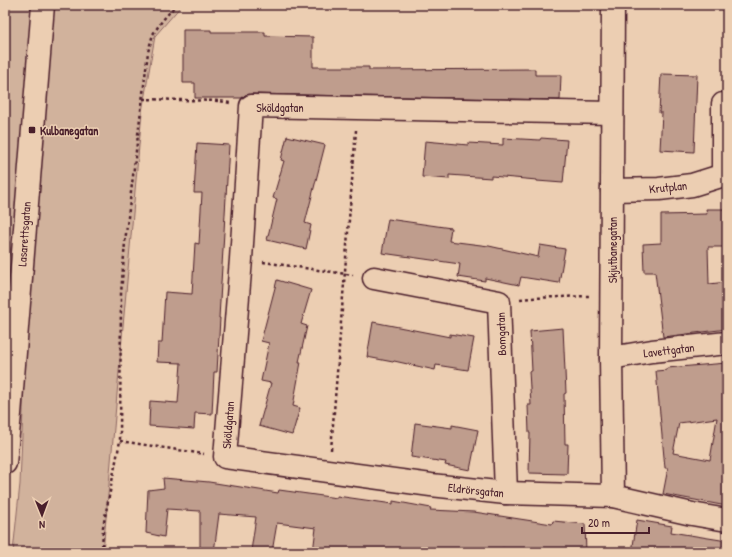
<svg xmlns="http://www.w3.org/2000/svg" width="732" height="557" viewBox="0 0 732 557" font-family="'Patrick Hand',sans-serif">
<rect width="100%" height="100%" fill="#ecceb2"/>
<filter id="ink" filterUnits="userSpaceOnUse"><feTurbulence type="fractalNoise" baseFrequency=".025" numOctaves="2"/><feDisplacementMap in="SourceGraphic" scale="8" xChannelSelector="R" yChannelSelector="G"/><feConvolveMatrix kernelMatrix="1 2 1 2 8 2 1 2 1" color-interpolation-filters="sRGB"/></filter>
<g filter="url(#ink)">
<path fill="#d1b29c" stroke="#8e6864" d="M 5,5 L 182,5 L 155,36 L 142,112 L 103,552 L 13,552 L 20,484 L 23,411 L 28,177 L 5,272 Z"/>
<g fill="#bf9d8d" stroke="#4a1f2b" fill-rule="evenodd">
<path d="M 183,30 L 211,30 L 211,32 L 265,32 L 265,36 L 313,37 L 313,67 L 369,67 L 369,70 L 535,69 L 535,75 L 561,75 L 560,100 L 251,94 L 245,95 L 242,98 L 195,98 L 195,83 L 183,83 Z"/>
<path d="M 661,74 L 697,75 L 694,152 L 660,150 L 662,113 L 659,113 Z"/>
<path d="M 287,136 L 325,145 L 305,223 L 311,225 L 306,249 L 267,240 L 277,199 L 273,198 L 284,161 L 281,160 Z"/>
<path d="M 503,138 L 540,140 L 541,138 L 567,140 L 563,183 L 537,181 L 537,180 L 491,176 L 491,178 L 449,175 L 449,179 L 422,177 L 425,141 L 468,145 L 468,143 L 503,145 Z"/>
<path d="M 197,143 L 229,145 L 219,318 L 220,318 L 217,372 L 214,372 L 212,414 L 195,413 L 194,429 L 149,426 L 150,401 L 178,403 L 181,363 L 157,362 L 158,343 L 162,343 L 165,292 L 192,294 L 195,243 L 199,244 L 202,193 L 194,193 Z"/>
<path d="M 706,209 L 727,209 L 727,247 L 708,247 L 709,284 L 727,282 L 727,329 L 663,337 L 655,272 L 644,272 L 643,244 L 661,243 L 661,215 L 707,214 Z"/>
<path d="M 388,219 L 451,228 L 449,241 L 489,246 L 538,257 L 540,245 L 565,249 L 559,283 L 521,277 L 519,285 L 485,278 L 485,281 L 458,277 L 460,264 L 382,253 Z"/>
<path d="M 277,280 L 311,290 L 301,324 L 307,326 L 299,362 L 301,362 L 293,406 L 300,408 L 292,435 L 259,426 L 271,383 L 261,381 L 269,343 L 261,341 Z"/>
<path d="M 373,322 L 450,337 L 450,334 L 474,338 L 468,370 L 436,365 L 435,370 L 394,361 L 393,362 L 367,357 Z"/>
<path d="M 563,328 L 566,393 L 564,394 L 565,444 L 568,444 L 567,474 L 529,473 L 530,433 L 529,433 L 528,405 L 531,405 L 529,371 L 532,371 L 530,331 Z"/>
<path d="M 727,363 L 727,506 L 663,494 L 668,468 L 665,468 L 656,371 L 667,370 L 667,368 ZM 717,418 L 710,460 L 673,453 L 679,423 Z"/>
<path d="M 415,423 L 452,428 L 452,425 L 478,430 L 470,470 L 445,465 L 446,462 L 411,457 Z"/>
<path d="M 163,478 L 209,482 L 278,493 L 279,490 L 337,498 L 337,496 L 393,504 L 393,501 L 431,508 L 430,510 L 474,512 L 552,524 L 553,521 L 585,524 L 586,552 L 535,552 L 502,548 L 502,552 L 313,552 L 316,528 L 277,523 L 272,552 L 251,551 L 256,517 L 219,514 L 214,552 L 200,552 L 200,511 L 167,509 L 164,537 L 146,533 L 148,490 L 164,488 Z"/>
<path d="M 637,520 L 672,526 L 671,532 L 727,541 L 727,552 L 632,552 Z"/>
</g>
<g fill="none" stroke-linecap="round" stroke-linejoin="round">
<g stroke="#4a1f2b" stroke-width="25">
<g id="minor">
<path d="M 613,5 L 611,358 L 613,496"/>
<path d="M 612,113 L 251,106 L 241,259 L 225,457 L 431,485 L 506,493 L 613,496 L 692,514 L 727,520"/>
<path d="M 723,175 L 723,104 L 727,104"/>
<path d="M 612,190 L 659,189 L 692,185 L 727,174"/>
<path d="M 374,278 L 499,302 L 506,493"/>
<path d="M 611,358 L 652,351 L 727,343"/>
<path d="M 5,463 L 10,414 L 43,5"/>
</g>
</g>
<g stroke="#4a1f2b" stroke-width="2.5" stroke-dasharray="3 3" stroke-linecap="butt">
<path d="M 432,5 L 591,7"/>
<path d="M 634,7 L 710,5"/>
<path d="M 143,99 L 220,101 L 230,103"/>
<path d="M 263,262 L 353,275"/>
<path d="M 520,299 L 531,298 L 589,296"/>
<path d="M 120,441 L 204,454"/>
<path d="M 331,450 L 356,130"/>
<path d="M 102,552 L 103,527 L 120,441 L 121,294 L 125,242 L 148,52 L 153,34 L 162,21 L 176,5"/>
</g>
<use href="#minor" stroke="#ecceb2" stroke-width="22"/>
</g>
</g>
<rect fill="#4a1f2b" stroke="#ecceb2" stroke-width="1.5" x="28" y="126" width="8" height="8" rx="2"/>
<g text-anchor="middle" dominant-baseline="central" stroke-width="3" stroke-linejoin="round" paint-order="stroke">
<g font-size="12" fill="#4a1f2b" stroke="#ecceb2">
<text x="280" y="107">Sköldgatan</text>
<text transform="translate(668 187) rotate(-6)">Krutplan</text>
<text transform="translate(24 234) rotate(-86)">Lasarettsgatan</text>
<text transform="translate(612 250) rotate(-90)">Skjutbanegatan</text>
<text transform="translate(501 334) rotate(-92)">Bomgatan</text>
<text transform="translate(669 350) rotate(-7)">Lavettgatan</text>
<text transform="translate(228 425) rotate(-86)">Sköldgatan</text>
<text transform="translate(476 490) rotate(6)">Eldrörsgatan</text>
</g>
<g font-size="12" font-weight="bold" fill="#4a1f2b" stroke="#ecceb2" text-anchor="start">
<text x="40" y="130">Kulbanegatan</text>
</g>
</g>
<rect width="732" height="557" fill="none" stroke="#ecceb2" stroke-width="20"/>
<rect x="10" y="10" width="712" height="537" fill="none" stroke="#4a1f2b" stroke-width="1.5" filter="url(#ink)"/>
<g transform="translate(42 515) rotate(179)" stroke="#ecceb2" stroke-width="3" paint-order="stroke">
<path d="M0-3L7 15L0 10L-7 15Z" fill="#4a1f2b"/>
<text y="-6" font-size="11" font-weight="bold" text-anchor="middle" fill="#4a1f2b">N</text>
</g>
<path d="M582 527v6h67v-6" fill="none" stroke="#4a1f2b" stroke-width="2"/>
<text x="588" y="527" font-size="12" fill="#4a1f2b" stroke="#ecceb2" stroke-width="3" paint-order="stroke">20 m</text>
</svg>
